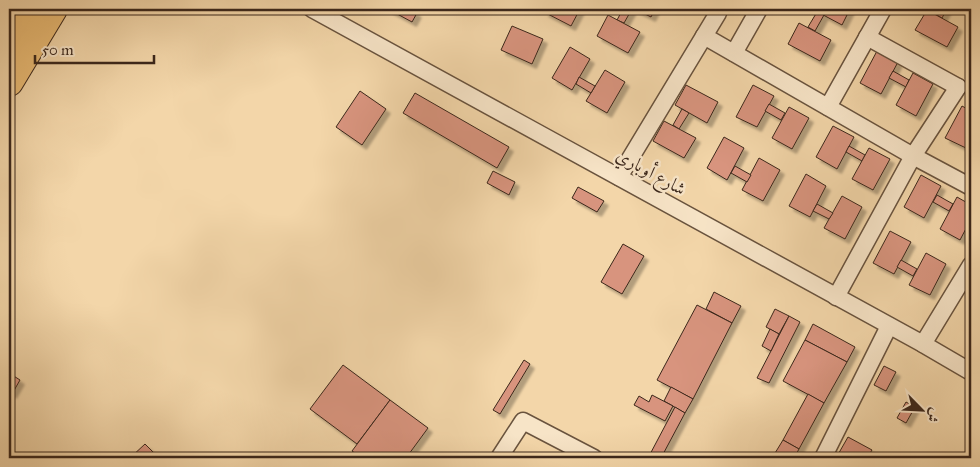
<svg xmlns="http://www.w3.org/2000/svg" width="980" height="467" viewBox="0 0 980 467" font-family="'IM FELL Great Primer',Amiri,serif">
<defs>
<filter id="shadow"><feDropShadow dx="4.5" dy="4.5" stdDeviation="1" flood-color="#0004"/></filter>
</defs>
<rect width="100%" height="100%" fill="#f3d6a9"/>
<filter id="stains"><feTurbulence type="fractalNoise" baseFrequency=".004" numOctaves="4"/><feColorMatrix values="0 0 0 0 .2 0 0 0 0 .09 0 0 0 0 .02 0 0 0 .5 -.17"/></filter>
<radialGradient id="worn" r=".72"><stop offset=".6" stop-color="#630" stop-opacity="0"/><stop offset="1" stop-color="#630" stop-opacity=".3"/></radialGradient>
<g fill="#d8947e" stroke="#3b271b" filter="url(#shadow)">
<path d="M 388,9 L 410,9 L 417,13 L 412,22 Z"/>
<path d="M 546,9 L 580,9 L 571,26 L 544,12 Z"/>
<path d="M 623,9 L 632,9 L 624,23 L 617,20 Z"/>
<path d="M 635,9 L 655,9 L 651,17 Z"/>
<path d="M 812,9 L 850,9 L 842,25 Z"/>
<path d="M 938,9 L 947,9 L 942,18 L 935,14 Z"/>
<path d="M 927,10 L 958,27 L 947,47 L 915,30 Z"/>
<path d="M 817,12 L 824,15 L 815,31 L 808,27 Z"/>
<path d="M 608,15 L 640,32 L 628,53 L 597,36 Z"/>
<path d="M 799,23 L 831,40 L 820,61 L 788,44 Z"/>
<path d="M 512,26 L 543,39 L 532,64 L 501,50 Z"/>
<path d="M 570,47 L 590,59 L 572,90 L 552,78 Z"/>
<path d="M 877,51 L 898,62 L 881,94 L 860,83 Z"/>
<path d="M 605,70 L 625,82 L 607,113 L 586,101 Z"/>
<path d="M 893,71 L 909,80 L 906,87 L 889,78 Z"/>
<path d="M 913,73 L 933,84 L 916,116 L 896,105 Z"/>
<path d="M 579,77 L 595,86 L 591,93 L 576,84 Z"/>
<path d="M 686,85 L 718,102 L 707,123 L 675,105 Z"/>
<path d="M 753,85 L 774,96 L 757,127 L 736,117 Z"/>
<path d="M 360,91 L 386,109 L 362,145 L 336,127 Z"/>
<path d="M 415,93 L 509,147 L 497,168 L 403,113 Z"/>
<path d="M 769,104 L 785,113 L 781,120 L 765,111 Z"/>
<path d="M 962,106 L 971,111 L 971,139 L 966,148 L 945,138 Z"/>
<path d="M 789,107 L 809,118 L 792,149 L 772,138 Z"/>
<path d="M 682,109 L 689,113 L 679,129 L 673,125 Z"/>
<path d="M 664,121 L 696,138 L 684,158 L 653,141 Z"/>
<path d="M 833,126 L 854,137 L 837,169 L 816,157 Z"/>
<path d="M 724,137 L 744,148 L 727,180 L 707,168 Z"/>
<path d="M 849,146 L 865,155 L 862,161 L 846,152 Z"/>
<path d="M 869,148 L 890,159 L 873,190 L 852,179 Z"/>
<path d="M 759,158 L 780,170 L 763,201 L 742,190 Z"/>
<path d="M 735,166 L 751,175 L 747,182 L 731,173 Z"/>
<path d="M 493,171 L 515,182 L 509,195 L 487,183 Z"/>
<path d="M 806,174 L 826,186 L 810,217 L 789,206 Z"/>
<path d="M 921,175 L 941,186 L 924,218 L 904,207 Z"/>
<path d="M 578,187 L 604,201 L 597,212 L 572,198 Z"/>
<path d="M 937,195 L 953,204 L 949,211 L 933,202 Z"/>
<path d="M 842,196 L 862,207 L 845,239 L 824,228 Z"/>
<path d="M 957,197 L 971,205 L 971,219 L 960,240 L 940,229 Z"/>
<path d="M 817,204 L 833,213 L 829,219 L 813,211 Z"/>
<path d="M 890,231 L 911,242 L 894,274 L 873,263 Z"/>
<path d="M 623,244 L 644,256 L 622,294 L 601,282 Z"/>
<path d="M 926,253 L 946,264 L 930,295 L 909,285 Z"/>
<path d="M 901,260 L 917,269 L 913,276 L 897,267 Z"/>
<path d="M 714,292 L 741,306 L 732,323 L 706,309 Z"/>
<path d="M 697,305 L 732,323 L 693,399 L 657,380 Z"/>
<path d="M 775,309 L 789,316 L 779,334 L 766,327 Z"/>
<path d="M 789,316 L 800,322 L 769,383 L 757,378 Z"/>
<path d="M 813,324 L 855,347 L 847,362 L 805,340 Z"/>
<path d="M 770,329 L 779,334 L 771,351 L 762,346 Z"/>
<path d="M 805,340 L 847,362 L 824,403 L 783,381 Z"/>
<path d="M 524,360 L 530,364 L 500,414 L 493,410 Z"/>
<path d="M 343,365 L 390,400 L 357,444 L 310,409 Z"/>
<path d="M 884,366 L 896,372 L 886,391 L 874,385 Z"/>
<path d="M 9,373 L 20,380 L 12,394 L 9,392 Z"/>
<path d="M 671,387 L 693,399 L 685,413 L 664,401 Z"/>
<path d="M 808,394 L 824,403 L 799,449 L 783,440 Z"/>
<path d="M 652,395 L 673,406 L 665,421 L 634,405 L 639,396 L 649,402 Z"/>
<path d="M 390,400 L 428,428 L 406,458 L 362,458 L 352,451 Z"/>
<path d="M 906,402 L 915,407 L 906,423 L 897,418 Z"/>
<path d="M 675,407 L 685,413 L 661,458 L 648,458 Z"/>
<path d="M 848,437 L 872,450 L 867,458 L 836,458 Z"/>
<path d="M 783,440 L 799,449 L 794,458 L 772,458 Z"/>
<path d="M 145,444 L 159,458 L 131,457 Z"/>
</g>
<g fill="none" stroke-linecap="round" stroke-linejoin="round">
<g stroke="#69533e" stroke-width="19">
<g id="street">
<path d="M 312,9 L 923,344 L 971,372"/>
<path d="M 704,36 L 913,156 L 971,187"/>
<path d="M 867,37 L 958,87"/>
<path d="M 734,53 L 759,9"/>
<path d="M 828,107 L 883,9"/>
<path d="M 619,177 L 718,13 L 714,9"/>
<path d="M 836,297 L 913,156 L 958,87"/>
<path d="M 923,344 L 971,265"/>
<path d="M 499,458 L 523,421 L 594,458"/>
<path d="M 823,458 L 889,326"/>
</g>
</g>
<g stroke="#3b271b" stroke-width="30">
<g id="highway">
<path d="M 9,45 L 31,9"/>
<path d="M 9,82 L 53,9"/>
</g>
</g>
<use href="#street" stroke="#f7e4c7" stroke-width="16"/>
<use href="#highway" stroke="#eabb74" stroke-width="28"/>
</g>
<g text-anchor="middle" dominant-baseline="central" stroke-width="5" stroke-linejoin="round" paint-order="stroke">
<g font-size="18" fill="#3b271b" stroke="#f7e4c7">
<text transform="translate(651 172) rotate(29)">شارع أوباري</text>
</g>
</g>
<rect width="980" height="467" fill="none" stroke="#f3d6a9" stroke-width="30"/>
<rect x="10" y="10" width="960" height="447" fill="none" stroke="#3b271b" stroke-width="2.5"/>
<rect x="15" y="15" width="950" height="437" fill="none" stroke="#3b271b"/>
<g transform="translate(922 410) rotate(114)" stroke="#f7e4c7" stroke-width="4" paint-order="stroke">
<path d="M0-4L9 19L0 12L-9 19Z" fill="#3b271b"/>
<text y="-8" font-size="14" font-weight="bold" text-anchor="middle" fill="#3b271b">ش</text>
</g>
<path d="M35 55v8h119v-8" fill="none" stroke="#3b271b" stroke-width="2.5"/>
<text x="42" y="55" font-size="15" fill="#3b271b" stroke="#f7e4c7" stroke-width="4" paint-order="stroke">50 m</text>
<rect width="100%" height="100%" filter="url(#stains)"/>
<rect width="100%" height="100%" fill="url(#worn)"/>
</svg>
